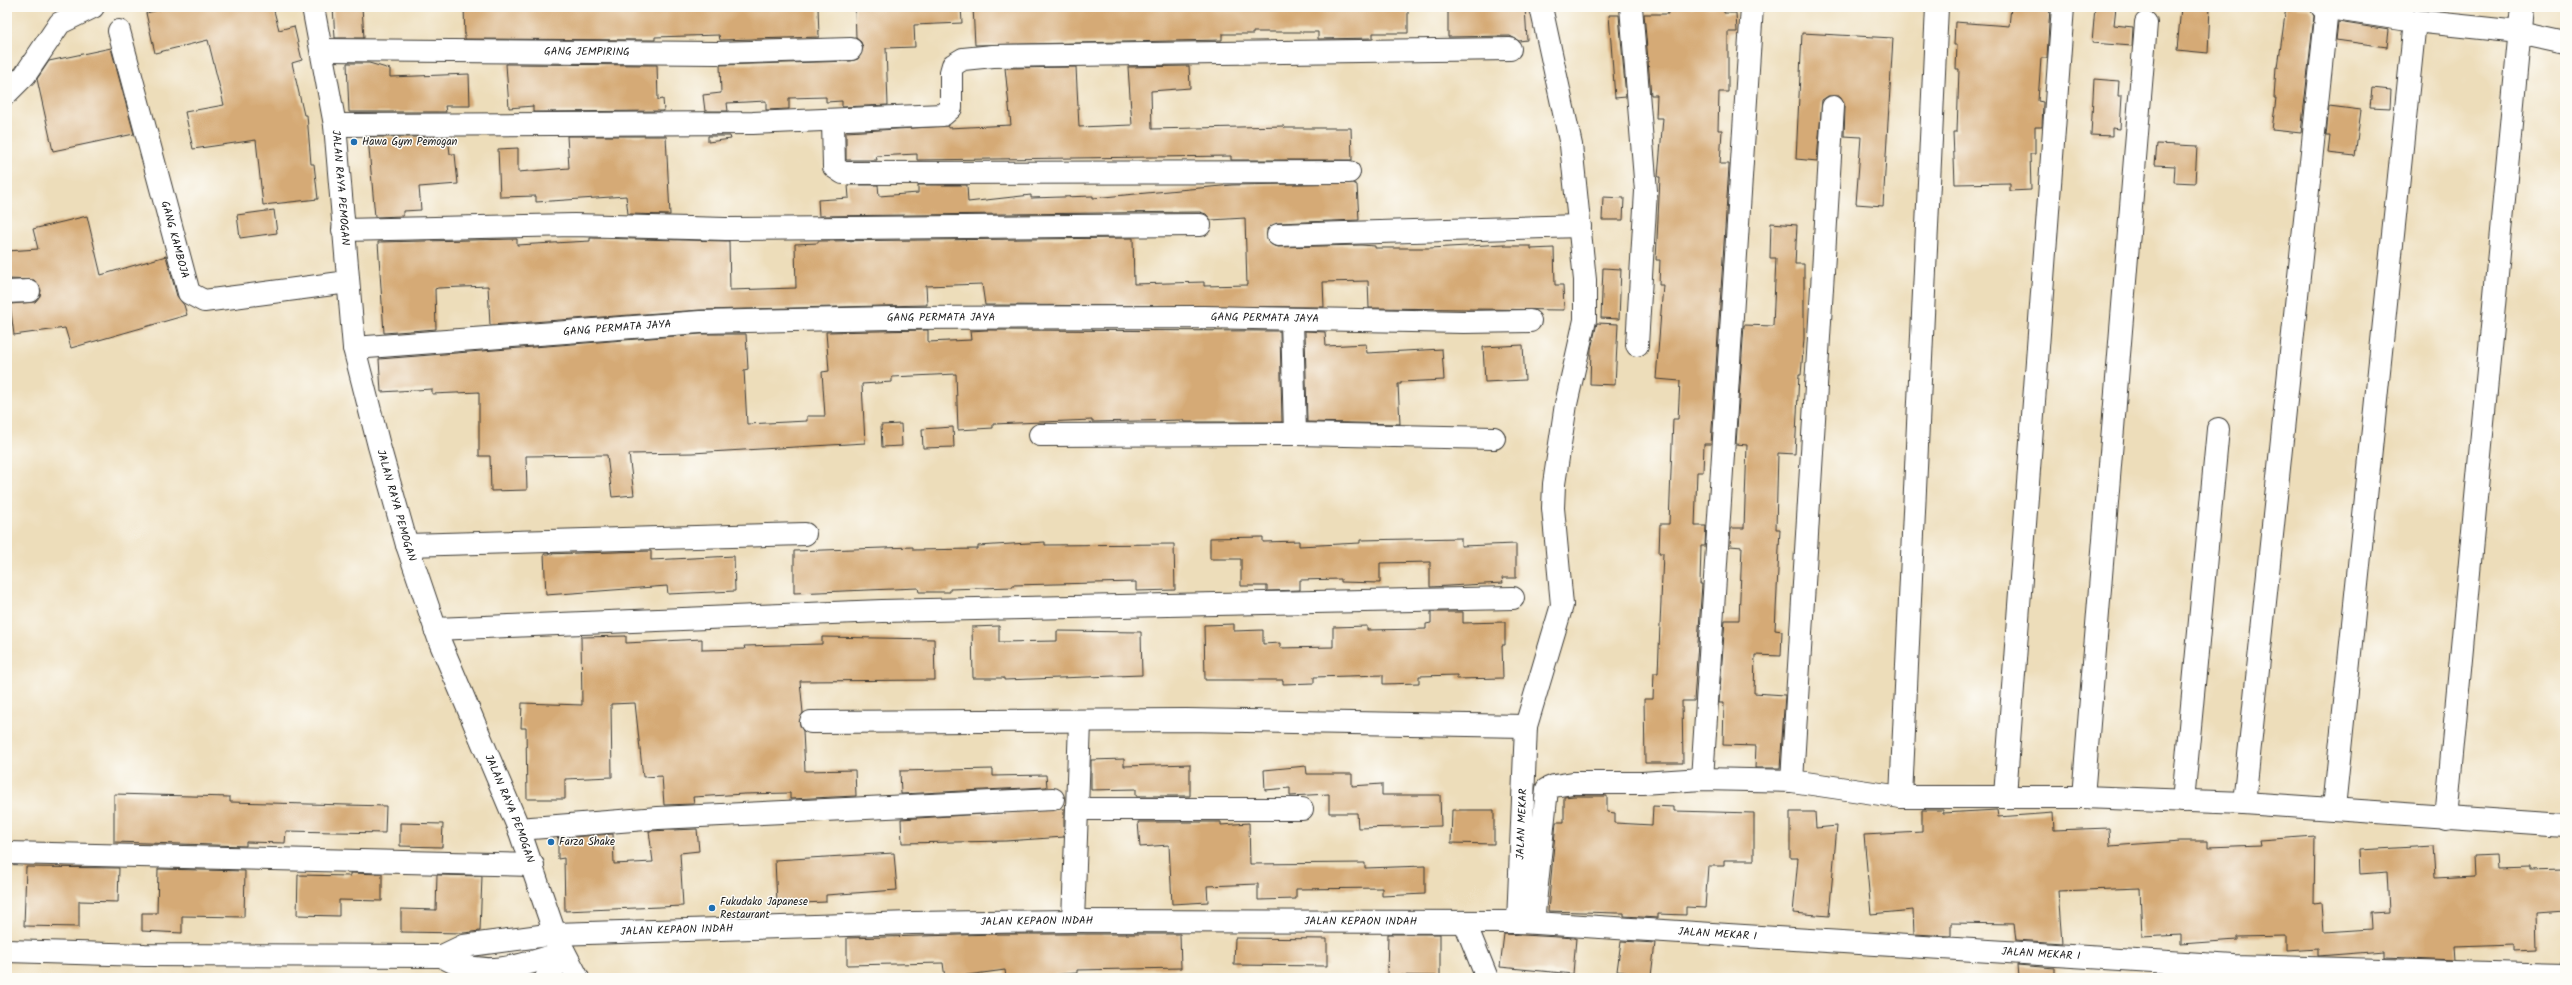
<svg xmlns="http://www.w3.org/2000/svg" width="2572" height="985" viewBox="0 0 2572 985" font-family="Kalam,sans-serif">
<rect width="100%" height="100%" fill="#fdfcf7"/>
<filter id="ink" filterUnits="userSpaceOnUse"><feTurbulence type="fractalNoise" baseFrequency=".025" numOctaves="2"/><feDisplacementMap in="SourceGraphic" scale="8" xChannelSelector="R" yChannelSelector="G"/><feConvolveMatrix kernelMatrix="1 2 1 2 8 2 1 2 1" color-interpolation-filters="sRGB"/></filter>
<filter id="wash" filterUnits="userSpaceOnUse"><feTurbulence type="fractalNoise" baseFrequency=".012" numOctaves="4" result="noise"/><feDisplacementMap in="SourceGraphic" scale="16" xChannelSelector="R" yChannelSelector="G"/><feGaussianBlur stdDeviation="0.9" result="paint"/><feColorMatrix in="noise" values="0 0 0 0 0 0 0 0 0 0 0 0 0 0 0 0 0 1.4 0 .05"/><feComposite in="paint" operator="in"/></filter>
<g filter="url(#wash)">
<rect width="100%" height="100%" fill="#edddba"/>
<g id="blocks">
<g fill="#d5aa76">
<path d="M 171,7 L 273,7 L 279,30 L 294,26 L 302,60 L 292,63 L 304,115 L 307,115 L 311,164 L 314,164 L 318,199 L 263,205 L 256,140 L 193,149 L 185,112 L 224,105 L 208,40 L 155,53 L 146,13 Z"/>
<path d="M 333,7 L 362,7 L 364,38 L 335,38 Z"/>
<path d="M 464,7 L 818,7 L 819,37 L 720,40 L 719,35 L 655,37 L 655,40 L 465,39 Z"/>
<path d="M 855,7 L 961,7 L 962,23 L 914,25 L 915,47 L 886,48 L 888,105 L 842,107 L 842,101 L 826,102 L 826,97 L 789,98 L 789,109 L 766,110 L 766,101 L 727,103 L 728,111 L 705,111 L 703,95 L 721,93 L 720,65 L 851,61 L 858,59 L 863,48 L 861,42 L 856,38 Z"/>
<path d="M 973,7 L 1408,7 L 1408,33 L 1373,33 L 1373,38 L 1318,39 L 1318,32 L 1253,32 L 1253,34 L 1222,34 L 1222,40 L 975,45 Z"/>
<path d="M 1448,7 L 1525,7 L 1527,40 L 1519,41 L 1510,36 L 1448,37 Z"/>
<path d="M 1668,7 L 1724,7 L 1724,13 L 1736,13 L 1737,32 L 1728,32 L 1728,92 L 1719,92 L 1718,130 L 1722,130 L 1720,164 L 1729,164 L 1729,166 L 1711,444 L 1704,444 L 1703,472 L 1697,472 L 1695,526 L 1706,526 L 1705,546 L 1701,546 L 1700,584 L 1702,584 L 1694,701 L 1682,701 L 1683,763 L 1645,763 L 1644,699 L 1653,699 L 1654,673 L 1658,673 L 1663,553 L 1659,553 L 1660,524 L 1669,524 L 1673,419 L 1678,419 L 1680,381 L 1656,379 L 1663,285 L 1659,285 L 1660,260 L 1656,260 L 1660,177 L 1658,177 L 1663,118 L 1656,118 L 1657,95 L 1651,95 L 1644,14 L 1668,14 Z"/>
<path d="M 2011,7 L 2050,7 L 2047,58 L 2041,58 L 2038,101 L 2043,102 L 2042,127 L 2035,127 L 2035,154 L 2030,154 L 2031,190 L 2010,191 L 2010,183 L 1955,184 L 1953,132 L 1957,132 L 1959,69 L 1956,69 L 1957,45 L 1954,45 L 1955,22 L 2009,26 Z"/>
<path d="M 2095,7 L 2116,7 L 2114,25 L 2133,27 L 2132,46 L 2092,43 Z"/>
<path d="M 2181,7 L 2210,7 L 2208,53 L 2177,50 Z"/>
<path d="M 2286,7 L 2310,8 L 2314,16 L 2301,133 L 2272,130 L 2276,98 L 2274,98 L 2276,67 L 2278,67 Z"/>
<path d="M 1609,15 L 1619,15 L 1626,97 L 1615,98 Z"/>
<path d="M 2338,22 L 2389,30 L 2387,47 L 2336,40 Z"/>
<path d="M 1802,33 L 1893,38 L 1883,206 L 1856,204 L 1861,137 L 1844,136 L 1845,107 L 1840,96 L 1828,96 L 1822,100 L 1817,161 L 1796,159 Z"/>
<path d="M 111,48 L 134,134 L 53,151 L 37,79 L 49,61 Z"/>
<path d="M 347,63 L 369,63 L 390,69 L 390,77 L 469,74 L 470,106 L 445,106 L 446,112 L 349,112 Z"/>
<path d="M 506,64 L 657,65 L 658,100 L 663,99 L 664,111 L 533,112 L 533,106 L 509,108 Z"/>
<path d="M 1189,66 L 1190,88 L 1151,91 L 1152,129 L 1284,126 L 1285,128 L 1351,128 L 1352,160 L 1231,160 L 1231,156 L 917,160 L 917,154 L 876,156 L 877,160 L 846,160 L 846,132 L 948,126 L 948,128 L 1011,125 L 1005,68 L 1076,67 L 1079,127 L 1132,125 L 1128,67 Z"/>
<path d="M 2094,79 L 2119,81 L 2118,96 L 2122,96 L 2120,129 L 2112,128 L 2112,136 L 2091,135 Z"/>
<path d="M 2372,88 L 2391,90 L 2390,108 L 2370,107 Z"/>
<path d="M 2329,106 L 2361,110 L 2355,156 L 2328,153 L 2330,136 L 2326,136 Z"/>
<path d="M 567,136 L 666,136 L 670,215 L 628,214 L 626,196 L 536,202 L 536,196 L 500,197 L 498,149 L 518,148 L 518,172 L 569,168 Z"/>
<path d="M 708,136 L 730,136 L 731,139 L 708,142 Z"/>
<path d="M 368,137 L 448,137 L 450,154 L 455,154 L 458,184 L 419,187 L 421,210 L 403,211 L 403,216 L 375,217 Z"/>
<path d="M 2157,144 L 2197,146 L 2195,183 L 2174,182 L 2175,166 L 2155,165 Z"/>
<path d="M 1353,183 L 1357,185 L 1359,220 L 1277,223 L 1267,229 L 1268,242 L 1278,247 L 1361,245 L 1375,246 L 1375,248 L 1430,248 L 1505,244 L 1505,246 L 1531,246 L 1531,249 L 1554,248 L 1555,285 L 1563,285 L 1564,310 L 1369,308 L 1368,281 L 1323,282 L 1324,307 L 985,305 L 982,284 L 926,286 L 927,305 L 700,310 L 490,325 L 488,286 L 438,288 L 435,289 L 436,329 L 384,333 L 378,242 L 517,239 L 517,245 L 590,241 L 590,238 L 729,241 L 730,290 L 796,288 L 795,244 L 818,243 L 818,241 L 1133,238 L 1134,284 L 1204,282 L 1204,286 L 1247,285 L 1245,218 L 1211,220 L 1206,214 L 1200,212 L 819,216 L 818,200 L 849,198 L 848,185 L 878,185 L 879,196 L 918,193 L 918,185 L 967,185 L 968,202 L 1031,195 L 1031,198 L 1093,196 L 1093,198 L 1232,185 Z"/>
<path d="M 1603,197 L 1624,198 L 1623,220 L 1602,220 Z"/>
<path d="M 274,210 L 277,233 L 240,238 L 237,215 Z"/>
<path d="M 87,216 L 101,275 L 166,256 L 177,296 L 184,305 L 187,315 L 71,348 L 65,328 L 14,335 L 10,304 L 35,302 L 40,296 L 41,290 L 34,280 L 7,279 L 7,251 L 38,249 L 33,229 Z"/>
<path d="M 1771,223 L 1797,225 L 1795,264 L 1804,264 L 1804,339 L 1801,375 L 1799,375 L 1795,454 L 1778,453 L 1776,529 L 1780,529 L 1775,630 L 1782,631 L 1781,656 L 1755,655 L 1754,693 L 1785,695 L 1780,768 L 1755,768 L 1756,746 L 1723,745 L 1724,703 L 1719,703 L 1725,620 L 1739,620 L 1742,547 L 1730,546 L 1731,528 L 1744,528 L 1747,445 L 1736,444 L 1744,325 L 1773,326 L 1776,258 L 1770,258 Z"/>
<path d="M 1603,268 L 1621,269 L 1619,319 L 1601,318 Z"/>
<path d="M 1597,323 L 1618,324 L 1615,385 L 1590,384 L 1591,349 Z"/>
<path d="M 928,330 L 928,342 L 971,340 L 970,331 L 986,330 L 1280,331 L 1282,422 L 1184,422 L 1183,420 L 1092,422 L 1092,420 L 993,424 L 993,428 L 958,430 L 956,374 L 892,377 L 892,382 L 862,384 L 865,443 L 692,453 L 629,454 L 634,495 L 612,497 L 607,455 L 526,456 L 527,490 L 491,491 L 490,456 L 479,456 L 479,392 L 432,394 L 432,389 L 381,392 L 379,359 L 701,334 L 746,334 L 748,369 L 744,370 L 747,424 L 807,421 L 807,416 L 825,416 L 822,372 L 829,371 L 826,332 Z"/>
<path d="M 1305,331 L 1325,332 L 1326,346 L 1366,344 L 1367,353 L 1442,349 L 1444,380 L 1401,382 L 1401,384 L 1398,384 L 1400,424 L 1307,422 Z"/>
<path d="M 1523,345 L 1525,380 L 1485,382 L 1483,347 Z"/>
<path d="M 901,424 L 902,446 L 882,447 L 881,425 Z"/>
<path d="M 953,427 L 954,447 L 923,448 L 922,429 Z"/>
<path d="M 1263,537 L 1263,542 L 1299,541 L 1299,546 L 1360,543 L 1360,540 L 1461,538 L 1461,546 L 1516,544 L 1516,578 L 1502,578 L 1503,583 L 1430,587 L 1430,562 L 1380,563 L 1380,583 L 1341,582 L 1341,579 L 1300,580 L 1300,590 L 1267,591 L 1267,586 L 1241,586 L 1241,559 L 1210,559 L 1210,538 Z"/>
<path d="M 1045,542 L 1045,545 L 1174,544 L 1175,590 L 1136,591 L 1136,582 L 1013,585 L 1013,587 L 950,589 L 950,592 L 919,592 L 918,588 L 794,593 L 794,551 L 913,547 L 913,550 L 978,549 L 978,546 Z"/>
<path d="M 651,551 L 651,560 L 734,556 L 735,591 L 668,594 L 667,586 L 546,595 L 544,554 Z"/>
<path d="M 1431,612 L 1463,612 L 1463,623 L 1505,622 L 1505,645 L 1502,645 L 1503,678 L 1457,679 L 1457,675 L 1419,676 L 1419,683 L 1383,684 L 1383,675 L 1314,677 L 1314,683 L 1283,684 L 1283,680 L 1205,680 L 1204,625 L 1234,624 L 1234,631 L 1263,630 L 1263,644 L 1280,643 L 1280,648 L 1333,647 L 1333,627 L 1367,626 L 1367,630 L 1426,629 L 1426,624 L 1431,623 Z"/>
<path d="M 999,626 L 999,642 L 1057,641 L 1057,631 L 1141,632 L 1142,675 L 1004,680 L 1004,678 L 973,678 L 972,627 Z"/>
<path d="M 626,636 L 626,643 L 702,639 L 702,650 L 745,649 L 744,646 L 822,644 L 822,637 L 934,639 L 935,680 L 800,681 L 803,713 L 799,722 L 803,731 L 805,771 L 855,770 L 856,796 L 790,799 L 790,793 L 744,794 L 693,797 L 694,804 L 664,805 L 662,776 L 643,777 L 635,703 L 611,704 L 612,777 L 565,779 L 565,799 L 527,799 L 526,728 L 521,728 L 522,703 L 582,705 L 581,637 Z"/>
<path d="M 1124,759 L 1124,766 L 1190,764 L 1190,796 L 1136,796 L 1136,789 L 1091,790 L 1091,760 Z"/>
<path d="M 1306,766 L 1307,774 L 1352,774 L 1352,786 L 1382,784 L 1382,795 L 1440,795 L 1441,826 L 1358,828 L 1357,813 L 1329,813 L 1329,794 L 1290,796 L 1290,788 L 1265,790 L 1264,770 Z"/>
<path d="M 993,769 L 993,776 L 1046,775 L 1047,787 L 901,794 L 900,771 Z"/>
<path d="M 114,794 L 230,797 L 230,802 L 386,806 L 385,833 L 286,831 L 285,843 L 246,842 L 246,846 L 114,842 Z"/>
<path d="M 1574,796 L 1607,796 L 1607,812 L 1615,813 L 1615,823 L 1652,825 L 1653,806 L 1674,807 L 1674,811 L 1754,813 L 1754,860 L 1724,860 L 1724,866 L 1708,866 L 1705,908 L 1686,907 L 1686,915 L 1658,914 L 1658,918 L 1624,916 L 1624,913 L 1616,913 L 1548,911 L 1556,822 L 1564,822 L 1564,797 Z"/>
<path d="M 1064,809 L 1064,837 L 1006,841 L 902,843 L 901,819 Z"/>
<path d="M 1452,810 L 1494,810 L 1494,844 L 1451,843 Z"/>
<path d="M 1922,810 L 1943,810 L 1943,813 L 1997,810 L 1998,817 L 2053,813 L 2054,830 L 2109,828 L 2110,846 L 2180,841 L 2208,841 L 2208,847 L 2261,845 L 2260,840 L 2315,836 L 2314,903 L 2322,902 L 2324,932 L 2371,929 L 2370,913 L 2389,912 L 2387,872 L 2360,874 L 2359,850 L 2433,846 L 2435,878 L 2475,876 L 2474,856 L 2496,855 L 2497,868 L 2529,867 L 2529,870 L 2563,869 L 2565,911 L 2536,913 L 2537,949 L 2513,950 L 2513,944 L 2455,946 L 2456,960 L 2384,957 L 2384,951 L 2318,956 L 2318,949 L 2286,951 L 2286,936 L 2237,937 L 2237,940 L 2181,944 L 2181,935 L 2142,937 L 2140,888 L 2058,891 L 2062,943 L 2016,940 L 2014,924 L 1951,923 L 1951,936 L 1914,934 L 1913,910 L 1871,914 L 1864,835 L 1922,832 Z"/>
<path d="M 1790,812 L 1815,812 L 1816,828 L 1837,826 L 1829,916 L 1793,913 L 1798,858 L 1790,858 Z"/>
<path d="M 1138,822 L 1221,822 L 1221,825 L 1249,823 L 1250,864 L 1365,863 L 1365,868 L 1425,866 L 1425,894 L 1382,896 L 1382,888 L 1296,889 L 1296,899 L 1258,900 L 1258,884 L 1207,886 L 1208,902 L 1172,904 L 1169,845 L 1140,847 Z"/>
<path d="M 400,823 L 443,824 L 442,847 L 400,846 Z"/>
<path d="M 697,829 L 699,851 L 680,853 L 683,906 L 565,911 L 564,858 L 558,859 L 558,838 L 613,834 L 614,864 L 653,862 L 649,831 Z"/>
<path d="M 894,853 L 897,890 L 826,895 L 826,902 L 777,904 L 775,860 Z"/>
<path d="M 26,867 L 119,868 L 118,902 L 79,901 L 79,927 L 24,926 Z"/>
<path d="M 158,869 L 245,871 L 244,917 L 182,916 L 182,933 L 142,931 L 142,913 L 157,913 Z"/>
<path d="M 350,873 L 382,874 L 382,901 L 339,900 L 339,916 L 297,915 L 298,875 L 350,876 Z"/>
<path d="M 437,875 L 482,876 L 480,931 L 464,933 L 401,932 L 401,909 L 436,910 Z"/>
<path d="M 996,934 L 1180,934 L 1181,968 L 1077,970 L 1077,973 L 1011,978 L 1006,978 L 1005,970 L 945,978 L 943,963 L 847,965 L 847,938 Z"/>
<path d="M 1388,934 L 1440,934 L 1440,976 L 1387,975 Z"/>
<path d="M 1504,934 L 1576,938 L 1573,974 L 1500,967 Z"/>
<path d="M 1235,938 L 1327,939 L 1327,966 L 1234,965 Z"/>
<path d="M 1621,941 L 1655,943 L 1651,976 L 1617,971 Z"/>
<path d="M 2017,965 L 2055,968 L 2055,978 L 2018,978 Z"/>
</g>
</g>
</g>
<g filter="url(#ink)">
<use href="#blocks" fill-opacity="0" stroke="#3b3934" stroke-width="1"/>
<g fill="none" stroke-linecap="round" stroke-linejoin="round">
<g stroke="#3b3934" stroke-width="24">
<g id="street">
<path d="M 1631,7 L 1646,191 L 1637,345"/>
<path d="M 2322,7 L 2415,21 L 2519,32 L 2565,42"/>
<path id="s1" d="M 119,31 L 189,293 L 204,301 L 348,282"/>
<path id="s2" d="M 323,50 L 716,53 L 851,49"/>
<path d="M 7,93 L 25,75 L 60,23 L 93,7"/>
<path d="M 833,120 L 834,167 L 843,173 L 1349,172"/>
<path d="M 335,125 L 753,123 L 943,115 L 951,108 L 951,72 L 953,65 L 963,59 L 993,56 L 1510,49"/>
<path d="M 343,230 L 574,225 L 726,229 L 1200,225"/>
<path d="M 1278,235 L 1580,226"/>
<path d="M 7,292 L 29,291"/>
<path d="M 1292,319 L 1295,434"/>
<path id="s3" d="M 354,348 L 700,322 L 892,318 L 1203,317 L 1464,322 L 1530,321"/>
<path d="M 1040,435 L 1295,434 L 1494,438"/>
<path d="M 407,545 L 805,534"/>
<path d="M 435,629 L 882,611 L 1513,598"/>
<path d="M 811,722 L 1186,720 L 1526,726"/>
<path d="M 1702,779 L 1752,7"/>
<path d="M 1792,781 L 1833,107"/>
<path d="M 2005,796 L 2063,7"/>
<path d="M 1901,797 L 1937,7"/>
<path d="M 2083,797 L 2146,23"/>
<path d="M 2183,801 L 2218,429"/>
<path d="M 2244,803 L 2327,8"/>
<path d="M 2334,808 L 2415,21"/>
<path d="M 1077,809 L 1080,722"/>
<path d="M 2446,818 L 2522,7"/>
<path d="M 519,829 L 658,818 L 1053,799"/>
<path d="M 7,853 L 533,865"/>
<path d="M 1073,921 L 1077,809 L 1302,809"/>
<path id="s4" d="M 1518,922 L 1526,726 L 1562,605 L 1553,508 L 1554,484 L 1566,404 L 1585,320 L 1585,280 L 1571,145 L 1541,7"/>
<path d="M 1533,922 L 1547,789 L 1554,786 L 1573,783 L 1642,783 L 1702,779 L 1792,781 L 1901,797 L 2083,797 L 2244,803 L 2565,825"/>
<path d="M 1465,923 L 1487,978"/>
<path d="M 7,951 L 145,955 L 442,956 C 480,981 525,965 564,952"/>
<path id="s5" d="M 442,956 L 463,946 L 555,934 L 912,923 L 1073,921 L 1518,922 L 2234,966 L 2565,975"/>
<path d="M 546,978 L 565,955"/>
</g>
</g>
<g stroke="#3b3934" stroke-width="24">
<g id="secondary">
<path id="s6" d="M 313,7 L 335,125 L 354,348 L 379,446 L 407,545 L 440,642 L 519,829 L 555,934 L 578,978"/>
</g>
</g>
<use href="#street" stroke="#fff" stroke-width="22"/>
<use href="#secondary" stroke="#fff" stroke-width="22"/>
</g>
</g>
<g fill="#1f6fb2" stroke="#fdfcf7" stroke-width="1.5">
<circle cx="354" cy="142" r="4"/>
<circle cx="551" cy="842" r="4"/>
<circle cx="712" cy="908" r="4"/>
</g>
<g text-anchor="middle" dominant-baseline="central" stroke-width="3" stroke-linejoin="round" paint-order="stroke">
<g font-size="11" fill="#1c1c1c" stroke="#fdfcf7">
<text stroke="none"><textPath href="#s2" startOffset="264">GANG JEMPIRING</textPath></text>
<text stroke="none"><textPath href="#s6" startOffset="183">JALAN RAYA PEMOGAN</textPath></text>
<text stroke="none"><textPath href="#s1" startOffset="216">GANG KAMBOJA</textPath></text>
<text stroke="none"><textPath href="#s3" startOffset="588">GANG PERMATA JAYA</textPath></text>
<text stroke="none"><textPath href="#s3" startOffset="912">GANG PERMATA JAYA</textPath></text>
<text stroke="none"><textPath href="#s3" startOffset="264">GANG PERMATA JAYA</textPath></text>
<text stroke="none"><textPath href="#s6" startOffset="507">JALAN RAYA PEMOGAN</textPath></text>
<text stroke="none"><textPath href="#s6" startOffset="831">JALAN RAYA PEMOGAN</textPath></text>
<text stroke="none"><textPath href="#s4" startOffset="98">JALAN MEKAR</textPath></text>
<text stroke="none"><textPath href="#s5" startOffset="598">JALAN KEPAON INDAH</textPath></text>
<text stroke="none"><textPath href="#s5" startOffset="922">JALAN KEPAON INDAH</textPath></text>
<text stroke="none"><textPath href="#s5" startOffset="238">JALAN KEPAON INDAH</textPath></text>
<text stroke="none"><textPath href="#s5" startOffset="1279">JALAN MEKAR I</textPath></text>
<text stroke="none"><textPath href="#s5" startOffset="1603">JALAN MEKAR I</textPath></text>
</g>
<g font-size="11" fill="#1c1c1c" stroke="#fdfcf7" text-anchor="start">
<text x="362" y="142">Hawa Gym Pemogan</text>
<text x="559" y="842">Farza Shake</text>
<text x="720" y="902">Fukudako Japanese<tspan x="720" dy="13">Restaurant</tspan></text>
</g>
</g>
<rect width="2572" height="985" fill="none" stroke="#fdfcf7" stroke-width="24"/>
</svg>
